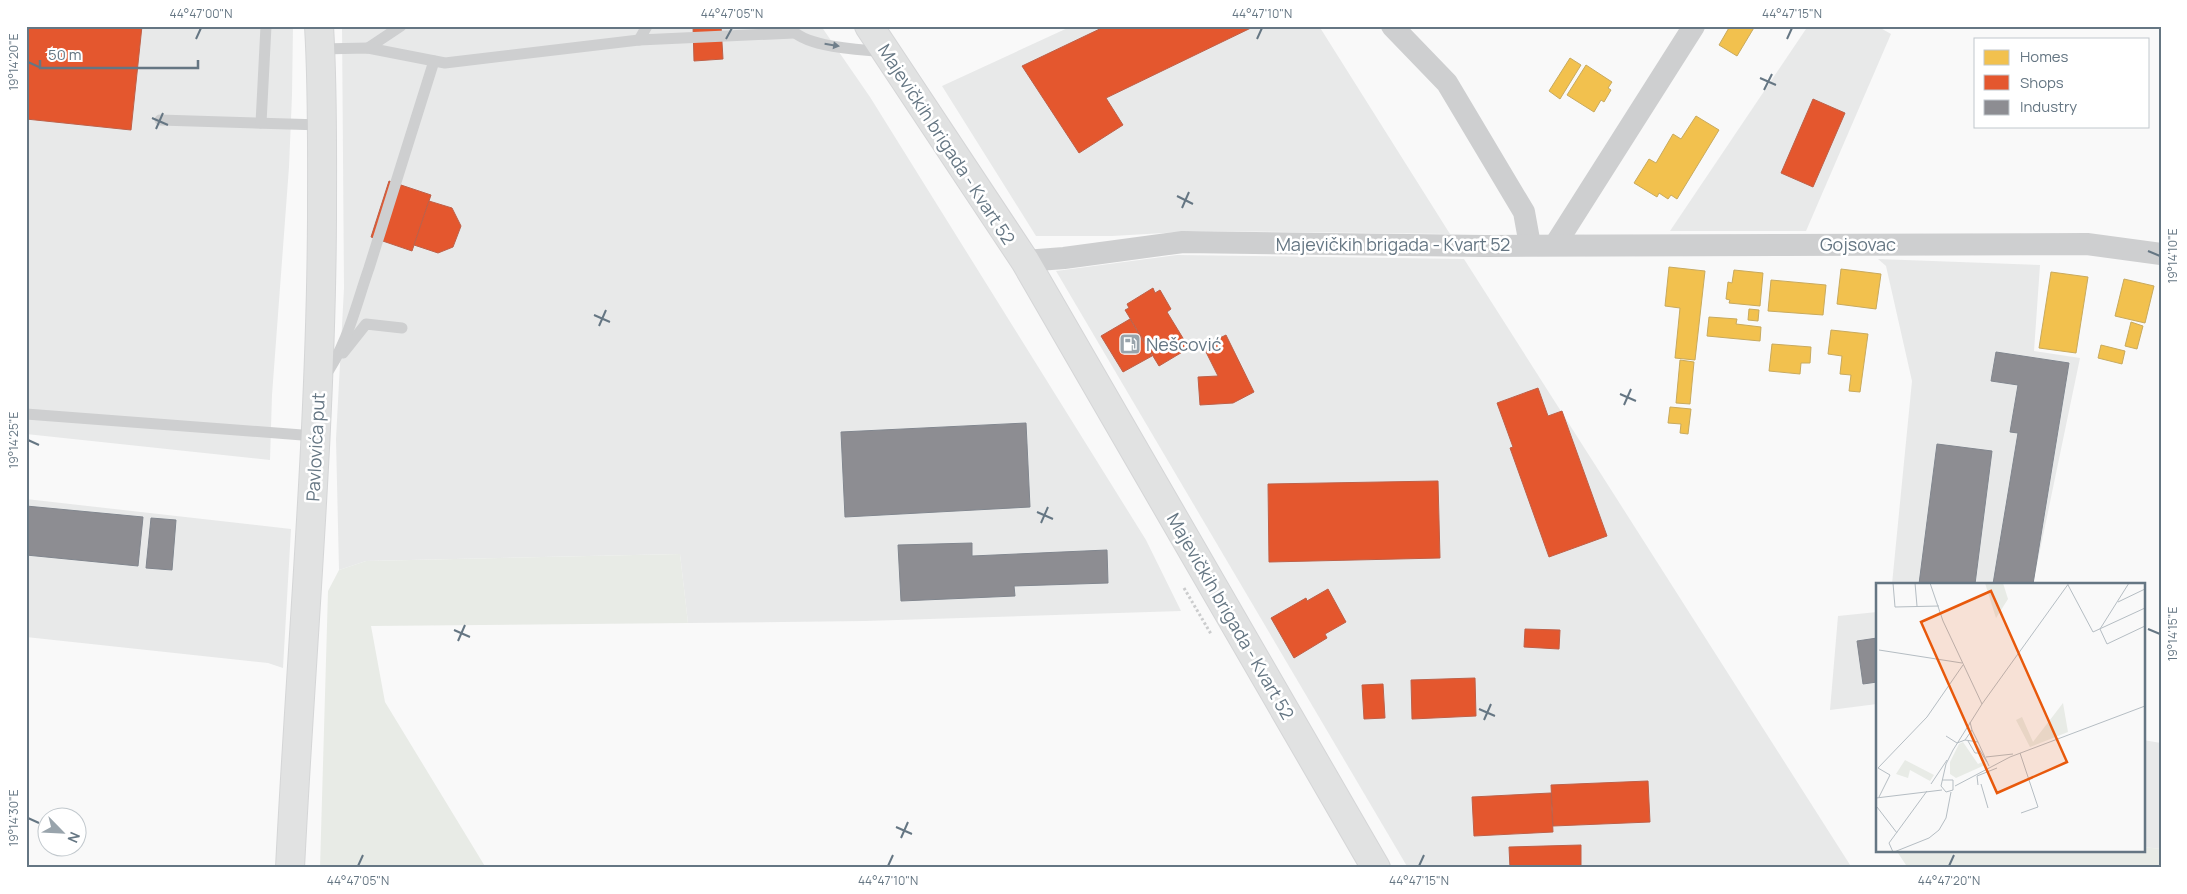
<svg xmlns="http://www.w3.org/2000/svg" width="2187" height="894" viewBox="0 0 2187 894" font-family="Manrope,sans-serif">
<rect width="100%" height="100%" fill="#f9f9f9"/>
<g fill="#e8e9e9">
<path d="M 26,26 L 293,26 L 292,95 L 289,167 L 272,395 L 270,460 L 26,434 Z"/>
<path d="M 342,26 L 821,26 L 870,97 L 1146,540 L 1181,611 L 865,621 L 688,623 L 680,554 L 366,561 L 339,570 L 336,439 L 344,288 Z"/>
<path d="M 1072,26 L 1319,26 L 1450,234 L 1199,231 L 1112,236 L 1036,236 L 942,86 Z"/>
<path d="M 1808,26 L 1877,26 L 1891,34 L 1806,231 L 1670,231 Z"/>
<path d="M 1177,255 L 1464,259 L 1852,868 L 1408,868 L 1056,271 Z"/>
<path d="M 1878,259 L 2040,265 L 2034,351 L 2080,358 L 2033,584 L 1892,584 L 1912,381 L 1886,266 Z"/>
<path d="M 26,499 L 291,529 L 283,668 L 268,663 L 26,637 Z"/>
<path d="M 1877,612 L 1877,704 L 1830,710 L 1838,616 Z"/>
<path d="M 2143,740 L 2161,743 L 2161,849 L 2143,847 Z"/>
</g>
<g fill="#e8ebe6">
<path d="M 680,554 L 688,623 L 371,626 L 385,702 L 486,868 L 320,868 L 328,591 L 339,570 L 366,561 Z"/>
<path d="M 2143,847 L 2161,849 L 2161,868 L 1908,868 L 1896,850 L 2143,850 Z"/>
</g>
<g fill="#f2c14e" stroke="#c8aa5e">
<path d="M 1730,26 L 1755,26 L 1737,56 L 1719,45 Z"/>
<path d="M 1570,58 L 1581,65 L 1560,99 L 1549,91 Z"/>
<path d="M 1586,65 L 1612,82 L 1608,88 L 1611,90 L 1604,102 L 1601,100 L 1594,112 L 1567,95 Z"/>
<path d="M 1696,116 L 1719,130 L 1677,199 L 1671,195 L 1668,199 L 1659,193 L 1657,197 L 1634,183 L 1649,159 L 1656,163 L 1673,134 L 1681,139 Z"/>
<path d="M 1669,267 L 1705,271 L 1695,360 L 1675,358 L 1680,308 L 1665,306 Z"/>
<path d="M 1841,269 L 1881,274 L 1876,309 L 1837,304 Z"/>
<path d="M 1734,270 L 1763,273 L 1760,306 L 1729,303 L 1730,300 L 1726,299 L 1728,282 L 1732,283 Z"/>
<path d="M 2051,272 L 2088,277 L 2076,353 L 2039,348 Z"/>
<path d="M 2124,279 L 2154,286 L 2145,323 L 2115,316 Z"/>
<path d="M 1771,280 L 1826,285 L 1823,315 L 1768,311 Z"/>
<path d="M 1749,309 L 1759,310 L 1758,321 L 1748,320 Z"/>
<path d="M 1709,317 L 1737,319 L 1736,324 L 1761,327 L 1760,341 L 1707,336 Z"/>
<path d="M 2131,322 L 2143,326 L 2137,349 L 2125,346 Z"/>
<path d="M 1831,330 L 1868,334 L 1860,392 L 1849,391 L 1851,375 L 1840,374 L 1842,356 L 1828,354 Z"/>
<path d="M 1772,344 L 1811,347 L 1810,363 L 1801,363 L 1800,374 L 1769,371 Z"/>
<path d="M 2101,345 L 2125,351 L 2122,364 L 2098,358 Z"/>
<path d="M 1680,360 L 1694,362 L 1690,404 L 1676,403 Z"/>
<path d="M 1670,407 L 1691,409 L 1688,434 L 1680,433 L 1681,424 L 1668,423 Z"/>
</g>
<g fill="#e4572e" stroke="#be6048">
<path d="M 26,26 L 142,26 L 131,130 L 26,119 Z"/>
<path d="M 693,26 L 721,26 L 723,59 L 694,61 Z"/>
<path d="M 1106,26 L 1255,26 L 1106,98 L 1123,125 L 1079,153 L 1022,66 Z"/>
<path d="M 1813,99 L 1845,113 L 1813,187 L 1781,173 Z"/>
<path d="M 389,181 L 431,195 L 412,251 L 371,237 Z"/>
<path d="M 429,201 L 452,208 L 461,226 L 453,247 L 438,253 L 414,245 Z"/>
<path d="M 1153,288 L 1155,293 L 1160,290 L 1171,309 L 1167,312 L 1189,348 L 1159,366 L 1125,310 L 1129,308 L 1127,304 Z"/>
<path d="M 1130,319 L 1152,356 L 1123,372 L 1101,336 Z"/>
<path d="M 1226,335 L 1254,392 L 1233,403 L 1200,405 L 1198,377 L 1218,376 L 1203,346 Z"/>
<path d="M 1538,388 L 1548,416 L 1562,411 L 1607,536 L 1549,557 L 1510,448 L 1513,447 L 1497,403 Z"/>
<path d="M 1438,481 L 1440,558 L 1269,562 L 1268,484 Z"/>
<path d="M 1328,589 L 1346,622 L 1325,634 L 1327,638 L 1294,658 L 1271,618 L 1306,598 L 1307,601 Z"/>
<path d="M 1525,629 L 1560,630 L 1559,649 L 1524,647 Z"/>
<path d="M 1475,678 L 1476,716 L 1412,719 L 1411,680 Z"/>
<path d="M 1383,684 L 1385,718 L 1364,719 L 1362,685 Z"/>
<path d="M 1648,781 L 1650,822 L 1553,826 L 1551,785 Z"/>
<path d="M 1551,793 L 1553,832 L 1474,836 L 1472,797 Z"/>
<path d="M 1581,845 L 1581,868 L 1510,868 L 1509,847 Z"/>
</g>
<g fill="#8d8d92" stroke="#81868e">
<path d="M 1996,352 L 2069,363 L 2033,584 L 1993,584 L 2018,433 L 2010,432 L 2018,385 L 1991,381 Z"/>
<path d="M 1026,423 L 1030,507 L 845,517 L 841,432 Z"/>
<path d="M 1937,444 L 1992,451 L 1975,584 L 1919,584 Z"/>
<path d="M 26,506 L 143,517 L 138,566 L 26,555 Z"/>
<path d="M 151,518 L 176,520 L 172,570 L 146,568 Z"/>
<path d="M 972,543 L 972,556 L 1107,550 L 1108,583 L 1014,586 L 1015,596 L 901,601 L 898,545 Z"/>
<path d="M 1877,638 L 1877,682 L 1863,684 L 1857,641 Z"/>
</g>
<g fill="none" stroke-linecap="round" stroke-linejoin="round">
<g stroke="#d5d6d7" stroke-width="30">
<g id="primary">
<path d="M 869,26 L 1025,261 L 1376,868"/>
<path d="M 290,868 C 301,651 321,434 322,217 C 322,153 323,90 319,26"/>
</g>
</g>
<path stroke="#cbcccd" stroke-width="3" stroke-dasharray="2.5 2.5" stroke-linecap="butt" d="M 1184,588 L 1211,634"/>
<g stroke="#cecfd0" stroke-width="11">
<path d="M 647,26 L 639,40 L 794,33"/>
<path d="M 790,28 C 806,48 859,49 884,52"/>
<path d="M 368,48 L 401,26"/>
<path d="M 320,49 L 368,48 L 445,63 L 639,40"/>
<path d="M 160,120 L 322,125"/>
<path d="M 261,123 L 266,26"/>
<path d="M 343,353 L 366,324 L 402,328"/>
<path d="M 324,377 C 347,346 356,305 369,268 C 391,199 412,130 434,61"/>
<path d="M 26,414 L 315,436"/>
</g>
<g stroke="#cecfd0" stroke-width="22">
<path d="M 1392,26 L 1447,83 L 1524,212 L 1530,245"/>
<path d="M 1555,245 L 1694,26"/>
<path d="M 1025,261 L 1064,258 L 1183,242 L 1486,246 L 2087,244 L 2161,254"/>
</g>
<use href="#primary" stroke="#e1e2e2" stroke-width="28"/>
</g>
<defs><path id="oneway-solid" d="M-6-.8H1V-3.2L6.5 0L1 3.2V.8H-6Z" transform="scale(1.25)"/></defs>
<use fill="#707f8b" href="#oneway-solid" transform="translate(832 45) rotate(9)"/>
<path fill="none" stroke="#657683" stroke-width="2" d="M 196,39 L 201,28M 726,39 L 732,28M 1257,39 L 1262,28M 1787,39 L 1792,28M 28,62 L 39,67M 1760,78 L 1776,85M 1764,90 L 1772,74M 152,118 L 168,125M 156,129 L 163,113M 1177,196 L 1193,204M 1182,208 L 1189,192M 2148,251 L 2160,256M 594,315 L 610,322M 599,326 L 606,310M 1620,394 L 1636,401M 1624,405 L 1631,389M 28,440 L 39,445M 1037,512 L 1053,519M 1041,523 L 1048,507M 2148,629 L 2160,634M 454,630 L 470,637M 458,641 L 465,625M 1479,709 L 1495,716M 1484,720 L 1491,704M 28,818 L 39,823M 896,827 L 912,834M 901,838 L 908,822M 358,866 L 363,855M 888,866 L 893,855M 1419,866 L 1424,855M 1949,866 L 1954,855"/>
<defs>
<g id="fuel-square" transform="scale(1.125)"><rect x="-9" y="-9" width="18" height="18" rx="4" fill="#99a4ac" stroke="#fff"/><path d="M-5.5-6h7V0h2V4h1.3V-2.5L3-4.5l.8-.8L6-3V5H2.5V1h-1V6h-7ZM-4.2-4.7v3.2H.2V-4.7Z" fill="#fff"/></g>
</defs>
<g fill-rule="evenodd">
<use href="#fuel-square" x="1130" y="344"/>
</g>
<g text-anchor="middle" dominant-baseline="central" stroke-width="5" stroke-linejoin="round" paint-order="stroke">
<g font-size="18" fill="#657683" stroke="#fff">
<text transform="translate(947 144) rotate(57)">Majevičkih brigada - Kvart 52</text>
<text x="1393" y="244">Majevičkih brigada - Kvart 52</text>
<text x="1858" y="244">Gojsovac</text>
<text transform="translate(315 447) rotate(-87)">Pavlovića put</text>
<text transform="translate(1231 616) rotate(60)">Majevičkih brigada - Kvart 52</text>
</g>
<g font-size="18" fill="#657683" stroke="#fff" text-anchor="start">
<text x="1146" y="344">Nešcović</text>
</g>
</g>
<g transform="translate(1876 583)">
<rect width="269" height="269" fill="#f9f9f9"/>
<path d="M 109,0 L 127,0 L 132,16 L 120,35 ZM 187,120 L 192,149 L 154,164 L 140,137 L 146,134 L 157,159 ZM 87,159 L 102,181 L 108,178 L 109,182 L 80,195 L 74,191 L 74,179 L 83,161 ZM 29,177 L 58,192 L 54,198 L 34,187 L 32,195 L 20,191 Z" fill="#e8ebe6"/>
<path fill="none" stroke="#b5bdc3" stroke-width="1" d="M 17,0 L 19,24 L 63,23M 39,0 L 41,23M 54,0 L 67,38 L 106,121M 192,2 L 217,49 L 269,25M 242,19 L 269,6M 224,46 L 231,61 L 269,43M 224,46 L 253,0M 3,67 L 86,80M 70,153 L 81,160 L 89,157 L 96,147 L 94,139M 89,157 L 102,159 L 96,147M 92,158 L 99,170 L 104,170M 98,158 L 111,179M 102,159 L 113,183M 144,170 L 162,224 L 145,230M 110,174 L 137,171M 66,197 L 77,197 L 77,207 L 70,209 L 65,203 L 70,181 L 77,167 L 106,121 L 193,0M 55,201 L 71,177M 105,201 L 112,225M 102,202 L 101,193 L 121,185M 79,203 L 134,174 L 269,123M 3,214 L 14,192 L 2,185 L 51,134 L 87,82M 0,215 L 66,207M 1,224 L 21,250M 17,269 L 13,260 L 51,208M 18,269 L 53,255 L 63,247 L 70,235 L 75,209"/>
<path fill="#e8590c" fill-opacity="0.15" stroke="#e8590c" stroke-width="2.5" d="M 115,8 L 191,179 L 121,210 L 45,39 Z"/>
<rect width="269" height="269" fill="none" stroke="#657683" stroke-width="2.5"/>
</g>
<rect width="2187" height="894" fill="none" stroke="#ffffff" stroke-width="55"/>
<rect x="1974" y="38" width="175" height="90" fill="#ffffff" stroke="#c1c8cd"/>
<rect x="1984" y="50" width="25" height="15" fill="#f2c14e" stroke="#c1c8cd"/>
<text x="2020" y="62" font-size="15" fill="#657683">Homes</text>
<rect x="1984" y="75" width="25" height="15" fill="#e4572e" stroke="#c1c8cd"/>
<text x="2020" y="88" font-size="15" fill="#657683">Shops</text>
<rect x="1984" y="100" width="25" height="15" fill="#8d8d92" stroke="#c1c8cd"/>
<text x="2020" y="112" font-size="15" fill="#657683">Industry</text>
<g transform="translate(62 832) rotate(114)"><circle r="24" fill="#ffffff" stroke="#c1c8cd"/>
<path d="M0-4L9 19L0 12L-9 19Z" fill="#99a4ac"/>
<text y="-8" font-size="14" font-weight="bold" text-anchor="middle" fill="#657683">N</text>
</g>
<path d="M40 60v8h158v-8" fill="none" stroke="#657683" stroke-width="2.5"/>
<text x="48" y="60" font-size="15" fill="#657683" stroke="#ffffff" stroke-width="4" paint-order="stroke">50 m</text>
<rect x="28" y="28" width="2132" height="838" fill="none" stroke="#657683" stroke-width="2"/>
<g font-size="12" text-anchor="middle" fill="#657683">
<text x="201" y="18">44°47'00"N</text>
<text x="732" y="18">44°47'05"N</text>
<text x="1262" y="18">44°47'10"N</text>
<text x="1792" y="18">44°47'15"N</text>
<text transform="translate(14 62) rotate(-90)" y="4">19°14'20"E</text>
<text transform="translate(2173 256) rotate(-90)" y="4">19°14'10"E</text>
<text transform="translate(14 440) rotate(-90)" y="4">19°14'25"E</text>
<text transform="translate(2173 634) rotate(-90)" y="4">19°14'15"E</text>
<text transform="translate(14 818) rotate(-90)" y="4">19°14'30"E</text>
<text x="358" y="885">44°47'05"N</text>
<text x="888" y="885">44°47'10"N</text>
<text x="1419" y="885">44°47'15"N</text>
<text x="1949" y="885">44°47'20"N</text>
</g>
</svg>
